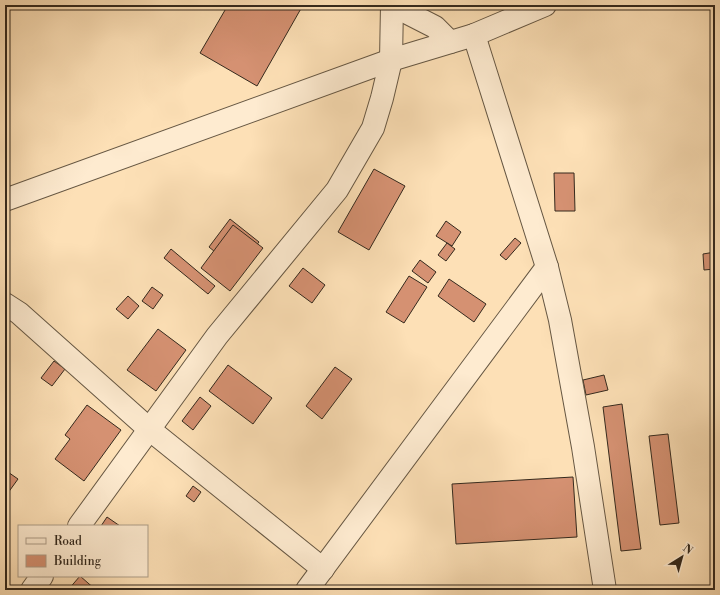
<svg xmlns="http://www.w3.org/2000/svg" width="720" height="595" viewBox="0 0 720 595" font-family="'Libre Bodoni',serif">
<rect width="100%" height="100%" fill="#fde0b6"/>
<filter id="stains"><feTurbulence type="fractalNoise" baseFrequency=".005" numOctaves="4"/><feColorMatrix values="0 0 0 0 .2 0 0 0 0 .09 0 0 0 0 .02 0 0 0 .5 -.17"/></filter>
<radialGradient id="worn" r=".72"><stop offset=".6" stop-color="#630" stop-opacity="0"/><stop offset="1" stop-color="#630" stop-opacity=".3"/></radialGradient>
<g fill="#d59172" stroke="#34291d">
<path d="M 228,5 L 303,5 L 257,86 L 200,53 Z"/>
<path d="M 374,169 L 405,186 L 369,250 L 338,232 Z"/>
<path d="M 554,173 L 574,173 L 575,211 L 555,211 Z"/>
<path d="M 230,219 L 259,242 L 237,270 L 209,247 Z"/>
<path d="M 446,221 L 461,232 L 452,246 L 436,236 Z"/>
<path d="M 233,225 L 263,248 L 230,291 L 201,268 Z"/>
<path d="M 515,238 L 521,243 L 506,260 L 500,255 Z"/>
<path d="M 447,243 L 455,249 L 446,261 L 438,255 Z"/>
<path d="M 171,249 L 215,286 L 208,294 L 164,258 Z"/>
<path d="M 715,252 L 715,269 L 704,270 L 703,254 Z"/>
<path d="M 420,260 L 436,272 L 428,283 L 412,271 Z"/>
<path d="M 303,268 L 325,285 L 312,303 L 289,286 Z"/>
<path d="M 409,276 L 427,287 L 404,323 L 386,312 Z"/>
<path d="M 449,279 L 486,304 L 474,322 L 438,296 Z"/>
<path d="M 152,287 L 163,295 L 153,309 L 142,301 Z"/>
<path d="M 128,296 L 139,306 L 128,319 L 116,309 Z"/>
<path d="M 158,329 L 186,350 L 156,391 L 127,370 Z"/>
<path d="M 54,361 L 65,369 L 52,386 L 41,378 Z"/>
<path d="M 228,365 L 272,398 L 253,424 L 209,391 Z"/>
<path d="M 335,367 L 352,379 L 322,419 L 306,406 Z"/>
<path d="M 604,375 L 608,390 L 586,395 L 583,380 Z"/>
<path d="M 200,397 L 211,406 L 193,430 L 182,421 Z"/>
<path d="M 622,404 L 641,549 L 621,551 L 603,407 Z"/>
<path d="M 87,405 L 121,430 L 84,481 L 55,459 L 70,439 L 65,435 Z"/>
<path d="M 668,434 L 679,523 L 660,525 L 649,436 Z"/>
<path d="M 5,470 L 18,479 L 5,497 Z"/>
<path d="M 573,477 L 577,537 L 456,544 L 452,484 Z"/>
<path d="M 193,486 L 201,492 L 194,502 L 186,496 Z"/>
<path d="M 107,517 L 120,526 L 101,526 Z"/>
<path d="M 80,576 L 96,590 L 68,590 Z"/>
</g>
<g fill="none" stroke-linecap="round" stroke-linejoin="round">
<g stroke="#665743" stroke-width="24">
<g id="minor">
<path d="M 392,5 L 435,27 L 450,42"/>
<path d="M 474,35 L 547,267 L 560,320 L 583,447 L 605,590"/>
<path d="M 5,200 L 391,60 L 474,35 L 545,5"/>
<path d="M 5,304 L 19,313 L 149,429 L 323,569"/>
<path d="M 79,526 L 217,336 L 337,190 L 373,128 L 382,98 L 391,60 L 392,5"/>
<path d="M 32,590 L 42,576"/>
<path d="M 307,590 L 547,267"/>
</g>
</g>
<use href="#minor" stroke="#feebd0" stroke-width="22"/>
</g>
<rect width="720" height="595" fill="none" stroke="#fde0b6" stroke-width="20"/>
<rect x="6" y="6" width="708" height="583" fill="none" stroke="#34291d" stroke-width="2"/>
<rect x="10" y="10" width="700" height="575" fill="none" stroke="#34291d"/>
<rect x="18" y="525" width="130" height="52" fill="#feebd0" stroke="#ad9d88"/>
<rect x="26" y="538" width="20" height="6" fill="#feebd0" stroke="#ad9d88"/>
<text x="54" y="545" font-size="12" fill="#34291d">Road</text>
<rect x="26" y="555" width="20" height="12" fill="#d59172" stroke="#ad9d88"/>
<text x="54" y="565" font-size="12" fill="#34291d">Building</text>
<g transform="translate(682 557) rotate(37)" stroke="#feebd0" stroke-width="3" paint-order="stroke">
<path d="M0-3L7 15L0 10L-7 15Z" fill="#34291d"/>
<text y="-6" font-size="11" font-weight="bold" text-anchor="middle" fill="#34291d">N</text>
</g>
<rect width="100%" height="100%" filter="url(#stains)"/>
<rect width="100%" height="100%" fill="url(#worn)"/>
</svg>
